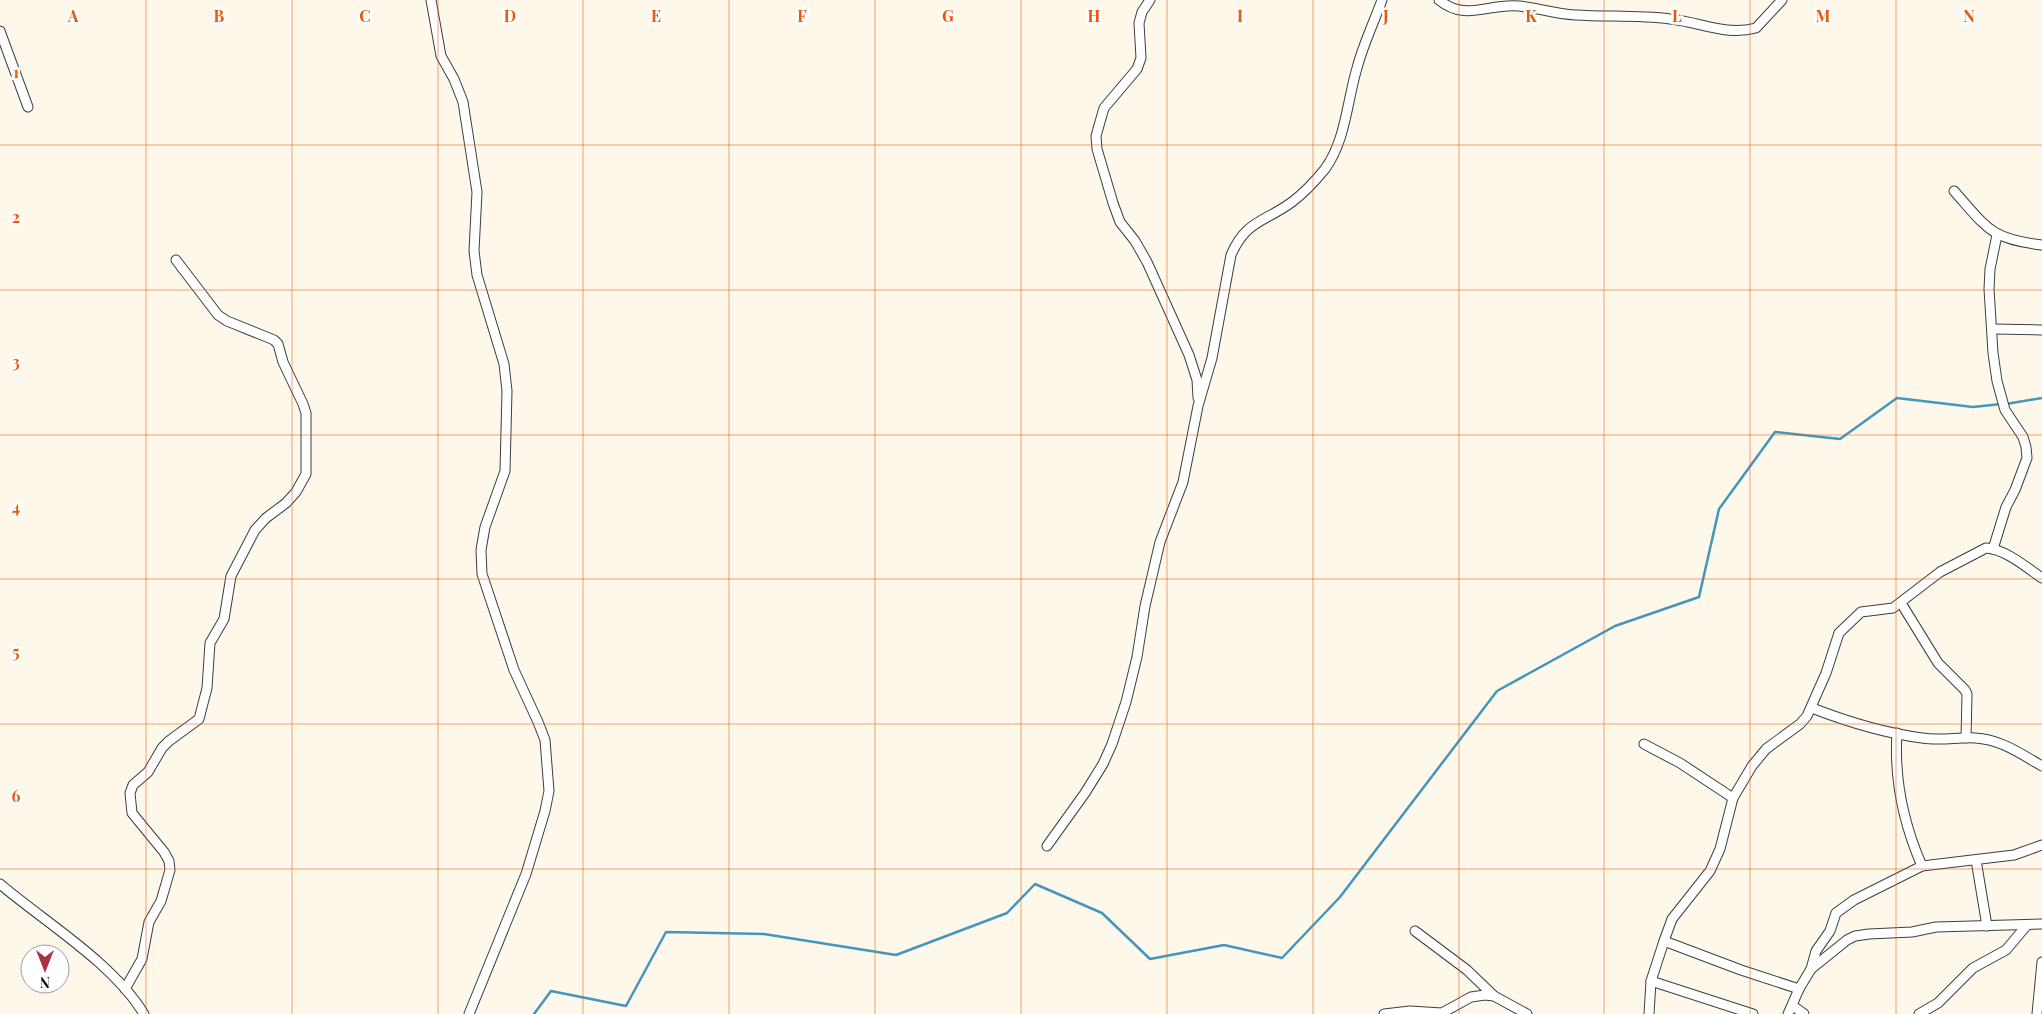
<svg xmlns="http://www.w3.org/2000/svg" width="2042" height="1014" viewBox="0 0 2042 1014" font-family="'Playfair Display',serif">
<rect width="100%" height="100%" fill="#fdf8ea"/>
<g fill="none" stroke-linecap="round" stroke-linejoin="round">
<g stroke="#4496bd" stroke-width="2.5">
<path d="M 2006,404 L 2042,398"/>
<path d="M 534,1014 L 551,991 L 626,1006 L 666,932 L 764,934 L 896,955 L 1007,913 L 1035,884 L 1102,913 L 1150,959 L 1224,945 L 1282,958 L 1340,897 L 1497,691 L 1615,626 L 1699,597 L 1719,509 L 1775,432 L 1840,439 L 1897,398 L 1973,407 L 2001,404"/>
</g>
<g stroke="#3e3e3e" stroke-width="11">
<g id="minor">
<path d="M 431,0 L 441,56 L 454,79 L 463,102 L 477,192 L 474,251 L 477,275 L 504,364 L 507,391 L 505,471 L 485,527 L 481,550 L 482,574 L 514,670 L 538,722 L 545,740 L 549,791 L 545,811 L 526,874 L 469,1014"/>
<path d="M 1150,0 L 1142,12 L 1139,23 L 1141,58 L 1137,69 L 1104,108 L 1096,136 L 1097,149 L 1113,203 L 1120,222 L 1135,241 L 1147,262 L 1189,355 L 1197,380 L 1198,398"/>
<path d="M 1439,0 C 1466,22 1488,3 1519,6 C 1538,8 1555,14 1575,15 C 1607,17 1638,15 1670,19 C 1700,22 1725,36 1756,28 L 1782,0"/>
<path d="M 0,31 L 28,107"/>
<path d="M 1954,191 C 1987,228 1990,239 2042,245"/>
<path d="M 1993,329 L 2042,330"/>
<path d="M 1993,549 L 2006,507 L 2015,490 L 2027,458 L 2026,447 L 2023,437 L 2005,410 L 1997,381 L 1993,353 L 1989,289 L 1990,269 L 1997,235"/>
<path d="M 1901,603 L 1938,663 L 1965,690 L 1967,694 L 1966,738"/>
<path d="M 1812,708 C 1848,722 1884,733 1922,738 C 1941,741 1958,737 1975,738 C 2000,739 2021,754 2042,766"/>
<path d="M 1897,733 C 1894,779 1904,825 1922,866"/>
<path d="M 1644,744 L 1680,763 L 1733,798"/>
<path d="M 1047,846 L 1085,793 L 1103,764 L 1112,744 L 1126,702 L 1137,657 L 1145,606 L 1160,542 L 1183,482 L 1198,406 L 1212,358 L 1231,255 C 1246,220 1265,222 1292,202 C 1304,193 1316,180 1325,169 C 1346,140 1347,101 1357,68 C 1363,45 1374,22 1382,0"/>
<path d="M 1976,860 L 1987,926"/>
<path d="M 0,884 C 46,923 113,963 144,1014"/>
<path d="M 1415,931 L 1467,970 L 1494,996"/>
<path d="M 1664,941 L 1741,970 L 1799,989"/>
<path d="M 1811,969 L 1816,951 L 1830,931 L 1836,913 L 1854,900 L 1922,866 L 2014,855 L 2042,845"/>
<path d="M 1651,981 L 1753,1014"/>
<path d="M 125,989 L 142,959 L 149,922 L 161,901 L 170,870 L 169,861 L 164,852 L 132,813 L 130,793 L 133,785 L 148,772 L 162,748 L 169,741 L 199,719 L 207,688 L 210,643 L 224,619 L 231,576 L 255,530 L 266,518 L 286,503 L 296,492 L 306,474 L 306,413 L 303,404 L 283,362 L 278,344 L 274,340 L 227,321 L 218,315 L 176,260"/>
<path d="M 1793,1006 L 1804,1014"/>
<path d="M 1384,1014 L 1410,1011 L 1442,1013 L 1471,997 L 1485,995 L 1494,996 L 1527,1014"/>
<path d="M 1649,1014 L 1651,981 L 1664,941 L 1672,919 L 1710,871 L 1720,849 L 1733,798 L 1752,766 L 1766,749 L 1800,724 L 1807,716 L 1826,673 L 1839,633 L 1861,612 L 1893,608 L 1940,572 L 1986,548 C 2005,549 2026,567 2042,578"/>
<path d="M 1788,1014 L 1799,989 L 1811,969 L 1847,940 L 1855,936 L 1869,934 L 1912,932 L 1936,927 L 2042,924"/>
<path d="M 1919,1014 L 1938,1003 L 1973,968 L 2006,950 L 2027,925"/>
<path d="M 2037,1014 L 2042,962"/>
</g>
</g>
<use href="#minor" stroke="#fff" stroke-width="9"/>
</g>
<path fill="none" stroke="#e8590c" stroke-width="1" stroke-opacity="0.55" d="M 146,0 L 146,1014M 292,0 L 292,1014M 438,0 L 438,1014M 583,0 L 583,1014M 729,0 L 729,1014M 875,0 L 875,1014M 1021,0 L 1021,1014M 1167,0 L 1167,1014M 1313,0 L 1313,1014M 1459,0 L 1459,1014M 1604,0 L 1604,1014M 1750,0 L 1750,1014M 1896,0 L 1896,1014M 0,145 L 2042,145M 0,290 L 2042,290M 0,435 L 2042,435M 0,579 L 2042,579M 0,724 L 2042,724M 0,869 L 2042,869"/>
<g font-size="16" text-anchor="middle" font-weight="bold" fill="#e8590c" stroke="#fff" stroke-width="5" stroke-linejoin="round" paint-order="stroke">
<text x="73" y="22">A</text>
<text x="219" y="22">B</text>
<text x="365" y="22">C</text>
<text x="510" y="22">D</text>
<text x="656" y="22">E</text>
<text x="802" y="22">F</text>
<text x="948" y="22">G</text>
<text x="1094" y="22">H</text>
<text x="1240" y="22">I</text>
<text x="1386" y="22">J</text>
<text x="1531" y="22">K</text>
<text x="1677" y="22">L</text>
<text x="1823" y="22">M</text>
<text x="1969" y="22">N</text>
<text x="16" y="78">1</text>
<text x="16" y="223">2</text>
<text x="16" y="368">3</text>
<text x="16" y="513">4</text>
<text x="16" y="658">5</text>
<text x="16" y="802">6</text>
</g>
<g transform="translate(45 969) rotate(180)"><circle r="24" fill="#ffffff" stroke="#9d9d9d"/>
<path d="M0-4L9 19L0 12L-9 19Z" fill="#aa3341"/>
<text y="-8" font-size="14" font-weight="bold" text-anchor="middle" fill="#0b0b0b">N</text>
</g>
</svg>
